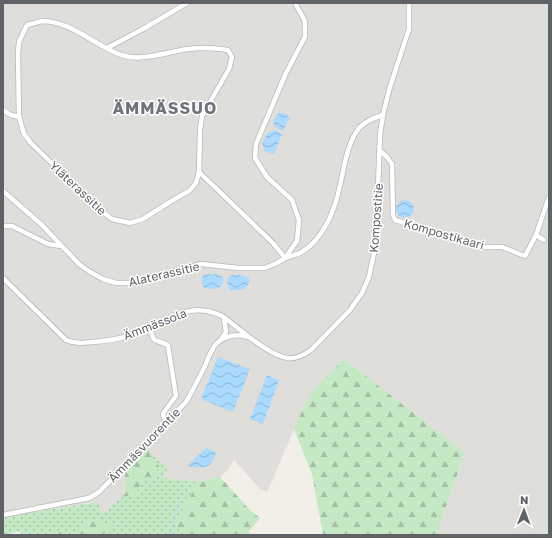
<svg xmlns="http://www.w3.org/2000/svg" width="552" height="538" viewBox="0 0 552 538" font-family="'Golos Text',sans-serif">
<defs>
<pattern id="grass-dots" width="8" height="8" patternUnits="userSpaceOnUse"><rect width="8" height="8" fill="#c5e8c5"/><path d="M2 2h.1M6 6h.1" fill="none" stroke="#a3c0a4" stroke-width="1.8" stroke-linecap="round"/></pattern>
<pattern id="forest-firs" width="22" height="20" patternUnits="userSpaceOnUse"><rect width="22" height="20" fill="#c5e8c5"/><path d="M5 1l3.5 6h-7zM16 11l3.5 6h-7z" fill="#a3c0a4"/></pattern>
<pattern id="water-waves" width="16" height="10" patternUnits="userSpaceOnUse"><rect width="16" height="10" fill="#aadaff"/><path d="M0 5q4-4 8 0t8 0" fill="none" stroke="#8eb4d2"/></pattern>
</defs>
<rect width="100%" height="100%" fill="#f1efe8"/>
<path fill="#e0deda" d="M 3,3 L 549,3 L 549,535 L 436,535 L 465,453 L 344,359 L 305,404 L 267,492 L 260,489 L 234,460 L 229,469 L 220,477 L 216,477 L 198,482 L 164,478 L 163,475 L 126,493 L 103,516 L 97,502 L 3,517 Z"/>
<path fill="url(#grass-dots)" d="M 153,455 L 168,468 L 163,475 L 164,478 L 198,482 L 176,524 L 183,535 L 103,535 L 114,525 L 71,535 L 56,531 L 52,535 L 23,535 L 18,531 L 8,535 L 3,535 L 3,517 L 97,502 L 103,515 L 122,497 L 134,495 L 141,485 L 158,472 L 153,460 Z"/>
<g fill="url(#forest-firs)">
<path d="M 344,359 L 465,453 L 436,535 L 323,535 L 312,474 L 294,429 L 305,404 L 315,388 Z"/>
<path d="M 148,450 L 153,455 L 153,460 L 159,466 L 158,472 L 141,485 L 134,495 L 122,497 L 126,493 L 125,474 Z"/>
<path d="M 217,477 L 220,477 L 250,510 L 260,518 L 249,531 L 250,535 L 183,535 L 176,524 L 198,482 Z"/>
<path d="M 91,520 L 114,525 L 103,535 L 52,535 L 56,531 L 71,534 Z"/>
</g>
<g fill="url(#water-waves)">
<path d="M 284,113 L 290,117 L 283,131 L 275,127 L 273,122 L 277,114 Z"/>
<path d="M 275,130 L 282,134 L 274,154 L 264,151 L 262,143 L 267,134 Z"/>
<circle cx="405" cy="209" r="9"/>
<path d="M 204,274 C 211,274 217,273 223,277 C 226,289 213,290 204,288 C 201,284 201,278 204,274 Z"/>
<path d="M 230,275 C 237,275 242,274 249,278 C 251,290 239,291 230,290 C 227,285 226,280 230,275 Z"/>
<path d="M 218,357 L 250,369 L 233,412 L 201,399 Z"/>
<path d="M 267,375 L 279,380 L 263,424 L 250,419 Z"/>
<path d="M 206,448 L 216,452 C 212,469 204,469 187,466 Z"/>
</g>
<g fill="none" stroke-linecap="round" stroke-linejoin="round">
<path stroke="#aadaff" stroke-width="1" d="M 170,535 L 180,498"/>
<g stroke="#b5b8bc" stroke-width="6">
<g id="street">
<path d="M 42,21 C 71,21 94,45 121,55 C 142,62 166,52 188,49 C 201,47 214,48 228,50 L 232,57 L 229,69 L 202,116 L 200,130 L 199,172 L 196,183 L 189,191 L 173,200 L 143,219 L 130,223 L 112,219 L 98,208 L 31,143 L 24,134 L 19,117 L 18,54 L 19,42 L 25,29 L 27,25 Z"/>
<path d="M 107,48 L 143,29 L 187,3"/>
<path d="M 3,110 L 11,115 L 19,117"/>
<path d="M 380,151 L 387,157 L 392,164 L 393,215 L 395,220 L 481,247 L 502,247 L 525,256 L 536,235 L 549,197"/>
<path d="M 199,172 L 273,243 L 285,258 C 291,256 297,255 302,252 C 323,239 334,212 339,190 C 344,170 346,145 359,128 C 365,121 374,118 383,115"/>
<path d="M 3,191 L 42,225 L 79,264 L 90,272 L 103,279 L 116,283 L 134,283 L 201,264 L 238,268 L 265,268 L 277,263 L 285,258 L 297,241 L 299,220 L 292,200 L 267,177 L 255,158 L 256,144 L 286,73 L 305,37 L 305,21 L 295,3"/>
<path d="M 3,226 L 12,226 L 48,244 L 61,246"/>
<path d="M 536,235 L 544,240"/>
<path d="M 3,278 L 66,340 C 75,344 83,343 93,342 C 107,341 123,338 136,334 C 166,323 188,299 222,316 C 238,327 270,357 288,358 C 297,359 304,355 311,350 L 350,310 L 362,293 L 369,277 L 376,243 L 380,135 L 383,115 L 389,90 L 409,29 L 409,3"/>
<path d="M 150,328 C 151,331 152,335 153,338 C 156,343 164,341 168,346 L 176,396 L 164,412 L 163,415 L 166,422"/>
<path d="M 221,339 L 226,332 L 224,318"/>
<path d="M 3,515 L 89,498 L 99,492 L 186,402 C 193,390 199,378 205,366 C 208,358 211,350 216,344 C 223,336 238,333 248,337"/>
</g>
</g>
<use href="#street" stroke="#fff" stroke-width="4.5"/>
</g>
<g text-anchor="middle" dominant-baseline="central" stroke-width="3" stroke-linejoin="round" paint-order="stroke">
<g font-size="12" fill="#5f6368" stroke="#fff">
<text transform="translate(78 188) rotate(43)">Yläterassitie</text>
<text transform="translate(376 218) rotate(-86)">Kompostitie</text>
<text transform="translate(444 234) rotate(16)">Kompostikaari</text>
<text transform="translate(164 274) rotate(-13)">Alaterassitie</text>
<text transform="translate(155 324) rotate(-21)">Ämmässola</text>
<text transform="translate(144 445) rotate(-46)">Ämmäsvuorentie</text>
</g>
<g font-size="16" font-weight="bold" letter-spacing="1" fill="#70757a" stroke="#fff">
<text x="165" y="108">ÄMMÄSSUO</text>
</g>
</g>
<rect width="552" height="538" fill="none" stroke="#5f6368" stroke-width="8"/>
<g transform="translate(524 510) rotate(1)" stroke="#ffffff" stroke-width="3" paint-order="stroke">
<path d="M0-3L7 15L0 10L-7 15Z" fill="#5f6368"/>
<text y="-6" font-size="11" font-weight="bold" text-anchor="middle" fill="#5f6368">N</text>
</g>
</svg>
